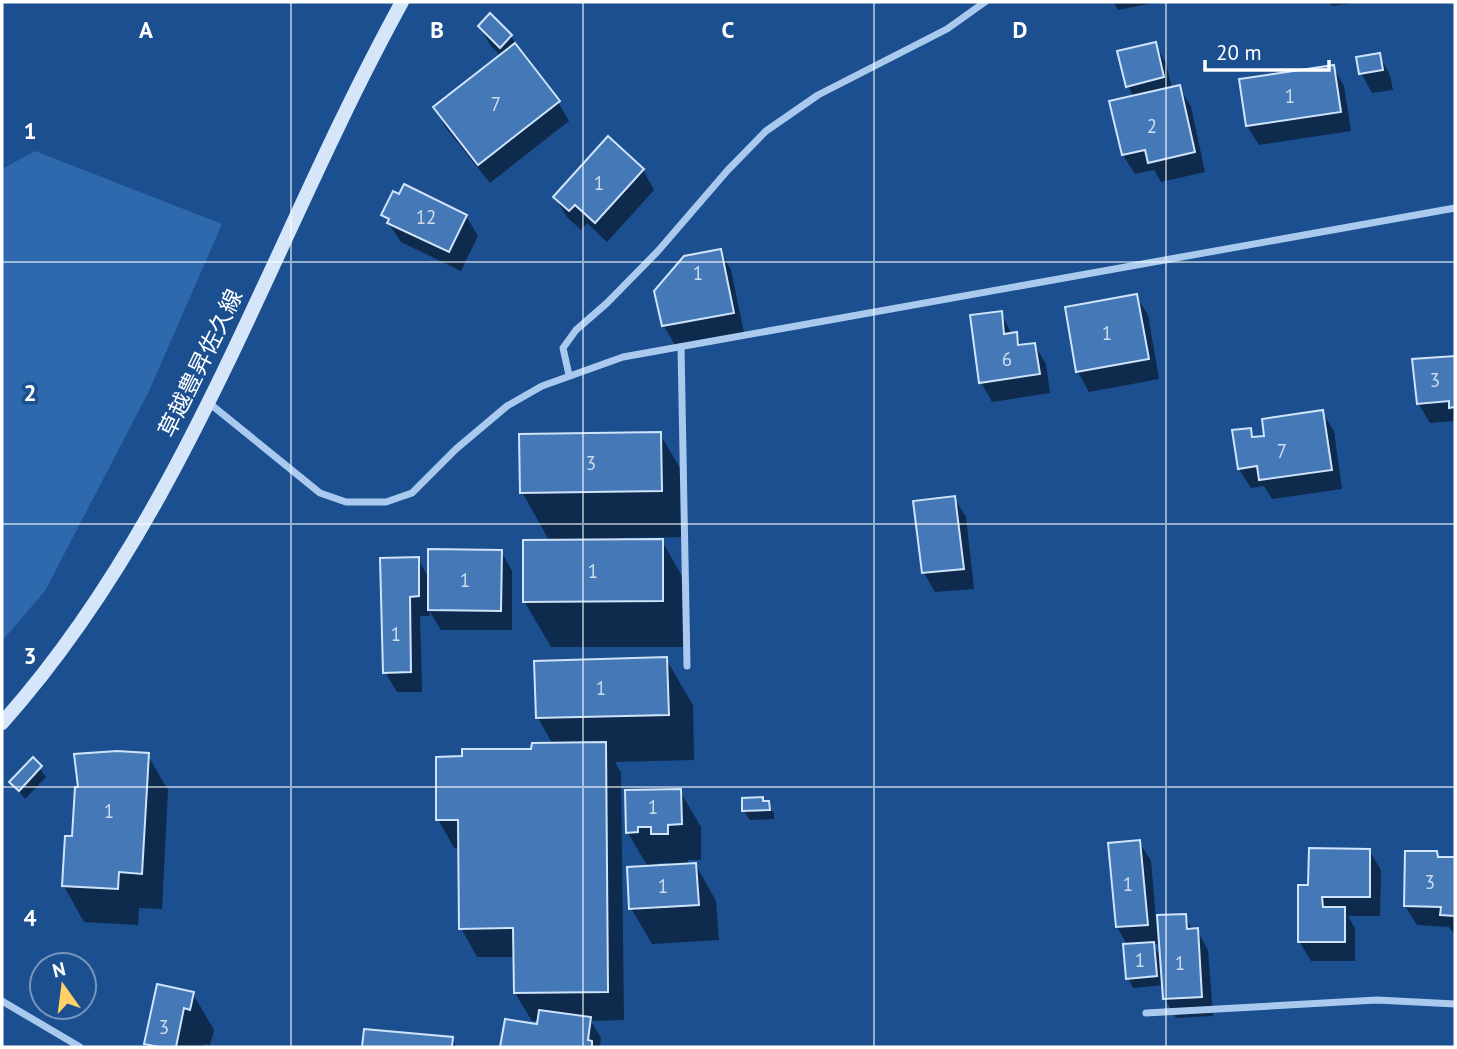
<svg xmlns="http://www.w3.org/2000/svg" width="1457" height="1049" viewBox="0 0 1457 1049" font-family="'PT Sans','Noto Sans JP',sans-serif">
<rect width="100%" height="100%" fill="#1b4f8f"/>
<path fill="#2e69ad" d="M 35,151 L 222,224 L 149,391 L 45,591 L 2,641 L 2,169 Z"/>
<g fill="#0007" fill-rule="evenodd">
<path d="M 1113,2 L 1158,2 L 1118,10 Z"/>
<path d="M 1329,2 L 1364,2 L 1332,6 Z"/>
<path d="M 480,27 L 511,36 L 522,55 L 558,102 L 569,121 L 490,183 L 446,128 L 435,108 L 501,56 L 491,46 Z"/>
<path d="M 1155,44 L 1166,63 L 1172,88 L 1179,87 L 1191,107 L 1205,172 L 1161,182 L 1154,170 L 1135,174 L 1123,155 L 1134,97 L 1128,86 Z"/>
<path d="M 1379,55 L 1390,75 L 1393,90 L 1372,93 L 1361,73 Z"/>
<path d="M 1333,67 L 1344,86 L 1351,131 L 1259,145 L 1247,126 Z"/>
<path d="M 643,170 L 654,190 L 607,242 L 587,223 L 581,230 L 567,217 L 555,197 Z"/>
<path d="M 383,215 L 466,216 L 478,236 L 461,271 L 401,242 Z"/>
<path d="M 720,251 L 731,270 L 744,333 L 675,345 L 664,326 Z"/>
<path d="M 1136,296 L 1148,315 L 1159,379 L 1089,392 L 1078,372 L 1067,308 Z"/>
<path d="M 1001,313 L 1012,335 L 1016,334 L 1022,346 L 1034,344 L 1046,364 L 1050,393 L 992,402 L 981,382 Z"/>
<path d="M 1455,357 L 1455,421 L 1430,423 L 1418,403 L 1414,361 Z"/>
<path d="M 1322,412 L 1334,431 L 1342,489 L 1272,499 L 1264,486 L 1251,488 L 1239,469 L 1250,430 L 1255,439 L 1266,437 Z"/>
<path d="M 660,434 L 687,480 L 688,537 L 618,538 L 618,541 L 662,541 L 688,587 L 689,647 L 551,647 L 524,601 L 550,542 L 522,492 Z"/>
<path d="M 954,498 L 966,517 L 974,589 L 935,592 L 924,573 Z"/>
<path d="M 501,551 L 512,571 L 512,630 L 441,630 L 429,610 L 430,616 L 420,616 L 422,692 L 397,692 L 385,672 L 418,559 L 430,580 Z"/>
<path d="M 666,659 L 693,705 L 694,760 L 615,762 L 621,773 L 624,1020 L 591,1021 L 601,1038 L 600,1047 L 502,1047 L 506,1021 L 538,1026 L 539,1021 L 532,1021 L 515,993 L 515,957 L 477,957 L 461,928 L 460,848 L 454,848 L 438,819 L 533,751 L 553,745 L 538,718 Z"/>
<path d="M 147,754 L 168,790 L 162,909 L 139,908 L 138,925 L 84,922 L 64,886 L 73,838 Z"/>
<path d="M 33,760 L 46,777 L 25,799 L 11,782 Z"/>
<path d="M 680,791 L 701,827 L 701,860 L 688,860 L 688,865 L 696,865 L 716,901 L 719,940 L 652,944 L 631,908 L 648,867 L 628,833 ZM 658,863 L 669,863 L 672,866 L 658,867 Z"/>
<path d="M 762,799 L 774,813 L 774,819 L 750,820 L 744,811 Z"/>
<path d="M 1139,842 L 1151,861 L 1157,931 L 1185,916 L 1193,931 L 1197,930 L 1208,950 L 1213,1016 L 1176,1018 L 1165,999 L 1164,985 L 1133,988 L 1128,978 L 1128,946 L 1117,927 ZM 1153,944 L 1161,944 L 1162,960 Z"/>
<path d="M 1369,850 L 1381,870 L 1380,916 L 1348,916 L 1355,928 L 1355,961 L 1311,961 L 1299,941 L 1310,887 Z"/>
<path d="M 1436,853 L 1440,859 L 1455,859 L 1455,935 L 1449,927 L 1417,925 L 1405,906 Z"/>
<path d="M 193,994 L 214,1030 L 210,1045 L 204,1044 L 204,1047 L 148,1047 L 146,1044 Z"/>
<path d="M 365,1031 L 452,1039 L 457,1047 L 364,1047 Z"/>
</g>
<g fill="#4478b7" stroke="#cfe3fa" stroke-width="2">
<path d="M 490,13 L 512,35 L 500,48 L 478,26 Z"/>
<path d="M 1156,42 L 1164,77 L 1126,87 L 1117,51 Z"/>
<path d="M 515,43 L 560,101 L 478,165 L 433,107 Z"/>
<path d="M 1380,53 L 1383,70 L 1359,74 L 1356,57 Z"/>
<path d="M 1334,65 L 1341,112 L 1246,126 L 1239,79 Z"/>
<path d="M 1180,85 L 1195,152 L 1148,163 L 1145,150 L 1122,155 L 1109,101 Z"/>
<path d="M 608,136 L 644,169 L 595,223 L 575,205 L 569,211 L 553,197 Z"/>
<path d="M 404,184 L 467,215 L 449,252 L 387,223 L 389,219 L 381,215 L 393,191 L 399,194 Z"/>
<path d="M 721,249 L 734,313 L 662,326 L 654,291 L 684,256 Z"/>
<path d="M 1137,294 L 1149,359 L 1076,372 L 1065,307 Z"/>
<path d="M 1002,311 L 1004,334 L 1017,332 L 1018,345 L 1035,343 L 1040,374 L 979,383 L 970,315 Z"/>
<path d="M 1455,356 L 1455,407 L 1449,408 L 1449,401 L 1417,404 L 1412,359 Z"/>
<path d="M 1323,410 L 1332,470 L 1259,480 L 1257,466 L 1238,469 L 1232,430 L 1251,428 L 1252,437 L 1264,436 L 1262,419 Z"/>
<path d="M 661,432 L 662,491 L 520,493 L 519,434 Z"/>
<path d="M 955,496 L 964,569 L 922,573 L 913,501 Z"/>
<path d="M 663,539 L 663,601 L 523,602 L 523,540 Z"/>
<path d="M 428,549 L 502,550 L 501,611 L 428,610 Z"/>
<path d="M 419,557 L 419,596 L 410,597 L 411,672 L 383,673 L 380,558 Z"/>
<path d="M 667,657 L 669,715 L 536,718 L 534,661 Z"/>
<path d="M 606,742 L 608,992 L 514,993 L 513,928 L 459,929 L 458,820 L 436,820 L 436,757 L 462,756 L 462,749 L 531,749 L 532,743 Z"/>
<path d="M 117,751 L 149,753 L 142,874 L 119,872 L 118,889 L 62,886 L 65,836 L 72,836 L 75,787 L 78,787 L 74,754 Z"/>
<path d="M 33,757 L 42,766 L 19,791 L 9,782 Z"/>
<path d="M 681,789 L 682,824 L 668,825 L 668,834 L 651,834 L 651,827 L 638,827 L 638,832 L 626,833 L 625,790 Z"/>
<path d="M 763,797 L 763,801 L 769,801 L 770,810 L 742,811 L 742,798 Z"/>
<path d="M 1140,840 L 1148,925 L 1116,927 L 1108,843 Z"/>
<path d="M 1309,848 L 1370,849 L 1370,897 L 1322,897 L 1323,907 L 1345,907 L 1345,942 L 1298,942 L 1298,885 L 1308,885 Z"/>
<path d="M 1405,851 L 1437,851 L 1438,857 L 1455,857 L 1455,916 L 1440,915 L 1441,907 L 1404,906 Z"/>
<path d="M 696,863 L 699,905 L 629,909 L 627,867 Z"/>
<path d="M 1186,914 L 1187,929 L 1198,928 L 1202,997 L 1163,999 L 1157,915 Z"/>
<path d="M 1154,942 L 1157,976 L 1126,979 L 1123,944 Z"/>
<path d="M 157,984 L 194,992 L 190,1010 L 184,1008 L 176,1047 L 159,1047 L 144,1044 Z"/>
<path d="M 539,1010 L 591,1017 L 588,1040 L 592,1041 L 592,1047 L 500,1047 L 505,1019 L 537,1024 Z"/>
<path d="M 364,1029 L 453,1037 L 452,1047 L 362,1047 Z"/>
</g>
<g fill="none" stroke-linecap="round" stroke-linejoin="round">
<g stroke="#a9c9ee" stroke-width="7">
<path d="M 681,347 L 687,666"/>
<path d="M 569,375 L 563,348 L 576,330 L 607,303 L 658,251 L 727,171 L 766,131 L 818,95 L 947,29 L 985,2"/>
<path d="M 209,403 L 320,493 L 346,502 L 386,502 L 412,493 L 456,449 L 507,406 L 542,386 L 623,357 L 1455,208"/>
<path d="M 2,1001 L 80,1047"/>
<path d="M 1146,1013 L 1377,1000 L 1455,1004"/>
</g>
<path stroke="#d6e6fa" stroke-width="14" d="M 2,723 C 187,516 270,242 402,2"/>
</g>
<path fill="none" stroke="#fff" stroke-width="2" stroke-opacity="0.55" d="M 291,2 L 291,1047M 583,2 L 583,1047M 874,2 L 874,1047M 1166,2 L 1166,1047M 2,262 L 1455,262M 2,524 L 1455,524M 2,787 L 1455,787"/>
<g text-anchor="middle" dominant-baseline="central" stroke-width="7" stroke-linejoin="round" paint-order="stroke">
<g font-size="19" fill="#d0dded">
<text x="1290" y="96">1</text>
<text x="496" y="104">7</text>
<text x="1152" y="126">2</text>
<text x="599" y="183">1</text>
<text x="426" y="217">12</text>
<text x="698" y="273">1</text>
<text x="1107" y="333">1</text>
<text x="1007" y="359">6</text>
<text x="1435" y="380">3</text>
<text x="1282" y="451">7</text>
<text x="591" y="463">3</text>
<text x="593" y="571">1</text>
<text x="465" y="580">1</text>
<text x="396" y="634">1</text>
<text x="601" y="688">1</text>
<text x="653" y="807">1</text>
<text x="109" y="811">1</text>
<text x="1430" y="882">3</text>
<text x="1128" y="884">1</text>
<text x="663" y="886">1</text>
<text x="1140" y="960">1</text>
<text x="1180" y="963">1</text>
<text x="164" y="1027">3</text>
</g>
<g font-size="23" fill="#fff" stroke="#1b4f8f">
<text transform="translate(200 363) rotate(-64)">草越豊昇佐久線</text>
</g>
</g>
<g font-size="23" text-anchor="middle" font-weight="bold" fill="#fff" stroke="#1b4f8f" stroke-width="7" stroke-linejoin="round" paint-order="stroke">
<text x="146" y="38">A</text>
<text x="437" y="38">B</text>
<text x="728" y="38">C</text>
<text x="1020" y="38">D</text>
<text x="30" y="139">1</text>
<text x="30" y="401">2</text>
<text x="30" y="664">3</text>
<text x="30" y="926">4</text>
</g>
<rect width="1457" height="1049" fill="none" stroke="#ffffff" stroke-width="7"/>
<g transform="translate(63 986) rotate(346)"><circle r="33" fill="#1b4f8f" stroke="#7695bc" stroke-width="2"/>
<path d="M0-5L12 26L0 18L-12 26Z" fill="#ffd166"/>
<text y="-10" font-size="19" font-weight="bold" text-anchor="middle" fill="#ffffff">N</text>
</g>
<path d="M1205 60v10h124v-10" fill="none" stroke="#ffffff" stroke-width="3.5"/>
<text x="1216" y="60" font-size="21" fill="#ffffff" stroke="#1b4f8f" stroke-width="5" paint-order="stroke">20 m</text>
</svg>
